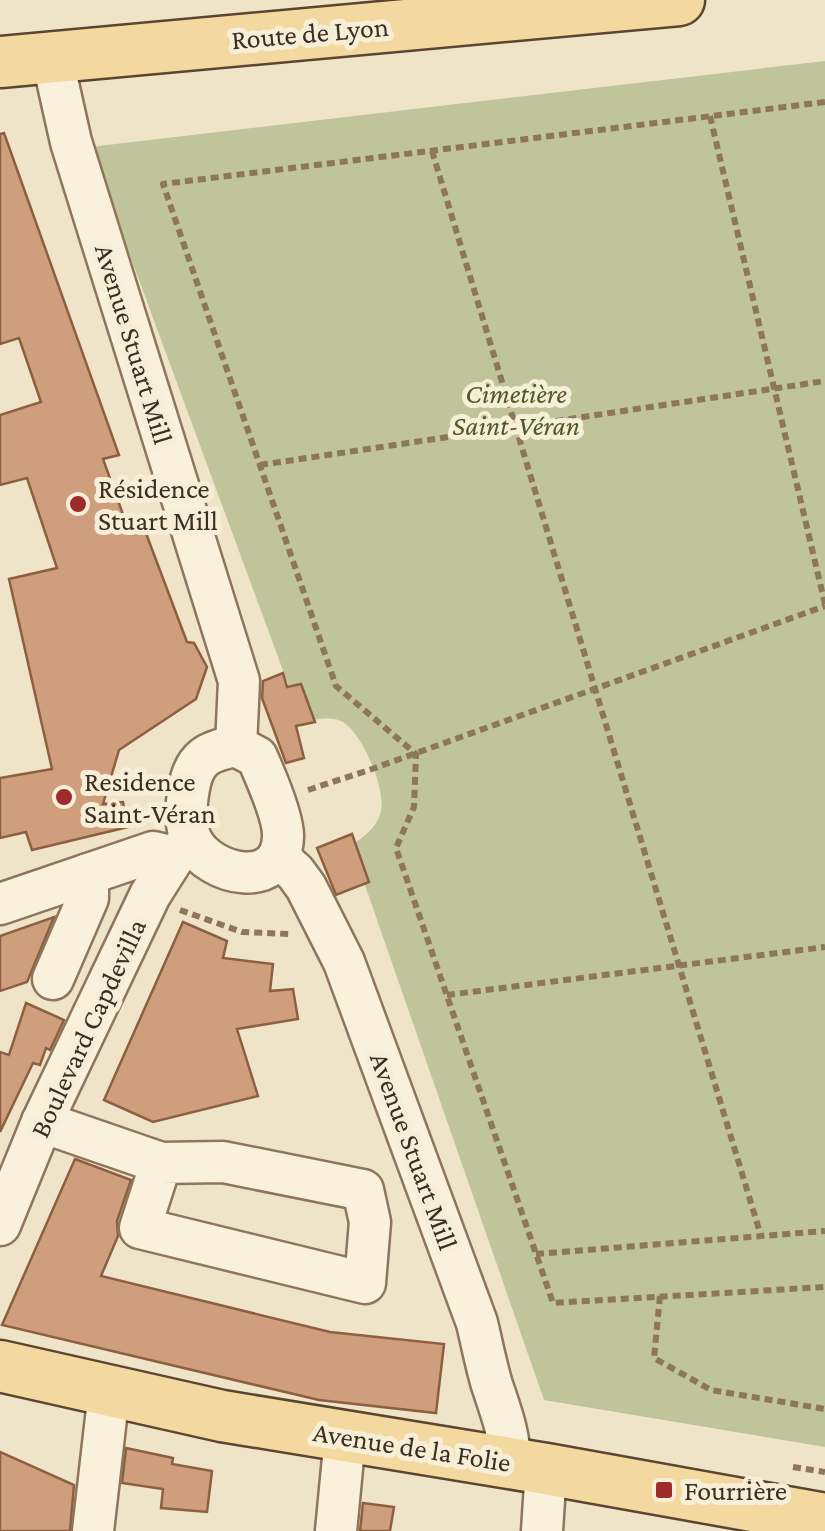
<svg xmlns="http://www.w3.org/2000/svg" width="825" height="1531" viewBox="0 0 825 1531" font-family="'Crimson Pro',serif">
<rect width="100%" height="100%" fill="#f0e4c8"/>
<path fill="#bfc49a" d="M 825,61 L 825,1447 L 544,1400 L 351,845 C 365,837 377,827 381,811 C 386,789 362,731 341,721 C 329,715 315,720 302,722 L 90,147 Z"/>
<g fill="#cf9f7d" stroke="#8d5f41" stroke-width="2.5">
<path d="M 4,133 L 119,455 L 103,459 L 129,531 L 144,528 L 187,642 L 194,643 L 207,667 L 196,699 L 119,750 L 103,804 L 123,802 L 128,827 L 32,850 L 26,832 L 0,838 L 0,778 L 52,769 L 9,579 L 57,568 L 27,478 L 0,485 L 0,415 L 41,402 L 19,338 L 0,344 L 0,134 Z"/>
<path d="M 283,673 L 287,687 L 301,684 L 315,722 L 296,726 L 304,758 L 286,763 L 262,698 L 263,681 Z"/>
<path d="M 352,834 L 369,882 L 336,895 L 317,848 Z"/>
<path d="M 54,917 L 27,982 L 0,991 L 0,936 Z"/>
<path d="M 183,922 L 227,941 L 223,958 L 273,964 L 270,991 L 293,989 L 298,1019 L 237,1029 L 258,1096 L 153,1122 L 104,1100 Z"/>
<path d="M 26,1003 L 64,1020 L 50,1050 L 46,1048 L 40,1065 L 33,1063 L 0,1132 L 0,1052 L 9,1055 Z"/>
<path d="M 75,1159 L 131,1180 L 117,1221 L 118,1236 L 101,1276 L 330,1332 L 444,1344 L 436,1413 L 319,1400 L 2,1325 Z"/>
<path d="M 126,1448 L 173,1458 L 172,1464 L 212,1471 L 207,1512 L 161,1508 L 163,1489 L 122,1483 Z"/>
<path d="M 0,1452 L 74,1485 L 70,1531 L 0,1531 Z"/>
<path d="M 363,1503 L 394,1507 L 390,1531 L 360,1531 Z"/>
</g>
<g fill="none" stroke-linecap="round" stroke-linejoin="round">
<g stroke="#8d765c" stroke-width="45">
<g id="minor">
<path d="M 52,57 L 71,142 L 239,681 L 236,746"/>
<path d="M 236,746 L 257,757 C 265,775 284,819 283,837 C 281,891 210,876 192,841 C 184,825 186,805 189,788 C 194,758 208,751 236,746 Z"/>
<path d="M 278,857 L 295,872 L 306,887 L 344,962 L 477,1323 C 482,1344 486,1365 492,1385 C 501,1412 510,1435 510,1463"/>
<path d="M 0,904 L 153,852 L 174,857"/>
<path d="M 53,979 L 88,898 L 88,874"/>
<path d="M 42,1122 L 161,1163 L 223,1162 L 363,1190 L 370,1222 L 365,1283 L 140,1228 L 161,1163"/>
<path d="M 0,1225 L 42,1122 L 150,895 L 174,857 L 191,840"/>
<path d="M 93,1531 L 109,1392"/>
<path d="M 336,1531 L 345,1437"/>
<path d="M 542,1531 L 546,1469"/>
</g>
</g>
<g stroke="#5b4430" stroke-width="55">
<g id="major">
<path d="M 0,62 L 679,0"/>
<path d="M 0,1366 L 222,1416 L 546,1469 L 825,1519"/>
</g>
</g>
<g stroke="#8d765c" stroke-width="6" stroke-dasharray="8 5" stroke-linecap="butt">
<path d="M 825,102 L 163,184 L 336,686 L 416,754 L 414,807 L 396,848 L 553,1303 L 825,1287"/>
<path d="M 710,116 L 825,604"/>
<path d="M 432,151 L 761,1236"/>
<path d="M 260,465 L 825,381"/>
<path d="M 308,790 L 372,769 L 825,606"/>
<path d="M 180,910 L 242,932 L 289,934"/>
<path d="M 447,995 L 825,947"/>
<path d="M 536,1254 L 825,1231"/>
<path d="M 660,1296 L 654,1358 L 711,1390 L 825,1409"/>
<path d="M 793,1467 L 825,1472"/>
</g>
<use href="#minor" stroke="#faf1dc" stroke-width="40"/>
<use href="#major" stroke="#f3d9a0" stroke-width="50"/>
</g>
<g fill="#9e2a2b" stroke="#f7eed8" stroke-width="4">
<circle cx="78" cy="504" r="10"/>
<circle cx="64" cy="797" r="10"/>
<rect x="654" y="1480" width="20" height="20" rx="5"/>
</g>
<g text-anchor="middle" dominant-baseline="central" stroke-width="10" stroke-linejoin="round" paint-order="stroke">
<g font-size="28" fill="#3d2e20" stroke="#f7eed8">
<text transform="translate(310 33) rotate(-5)">Route de Lyon</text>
<text transform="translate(134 344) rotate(73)">Avenue Stuart Mill</text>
<text transform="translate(88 1028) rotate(-65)">Boulevard Capdevilla</text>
<text transform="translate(414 1151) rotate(70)">Avenue Stuart Mill</text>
<text transform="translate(412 1447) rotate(9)">Avenue de la Folie</text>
</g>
<g font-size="28" font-style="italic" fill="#4d5a26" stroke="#f7eed8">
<text x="516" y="393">Cimetière<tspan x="516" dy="32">Saint-Véran</tspan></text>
</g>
<g font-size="28" fill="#3d2e20" stroke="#f7eed8" text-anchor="start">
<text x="98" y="488">Résidence<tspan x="98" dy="32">Stuart Mill</tspan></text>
<text x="84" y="781">Residence<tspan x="84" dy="32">Saint-Véran</tspan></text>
<text x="684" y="1490">Fourrière</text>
</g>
</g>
</svg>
